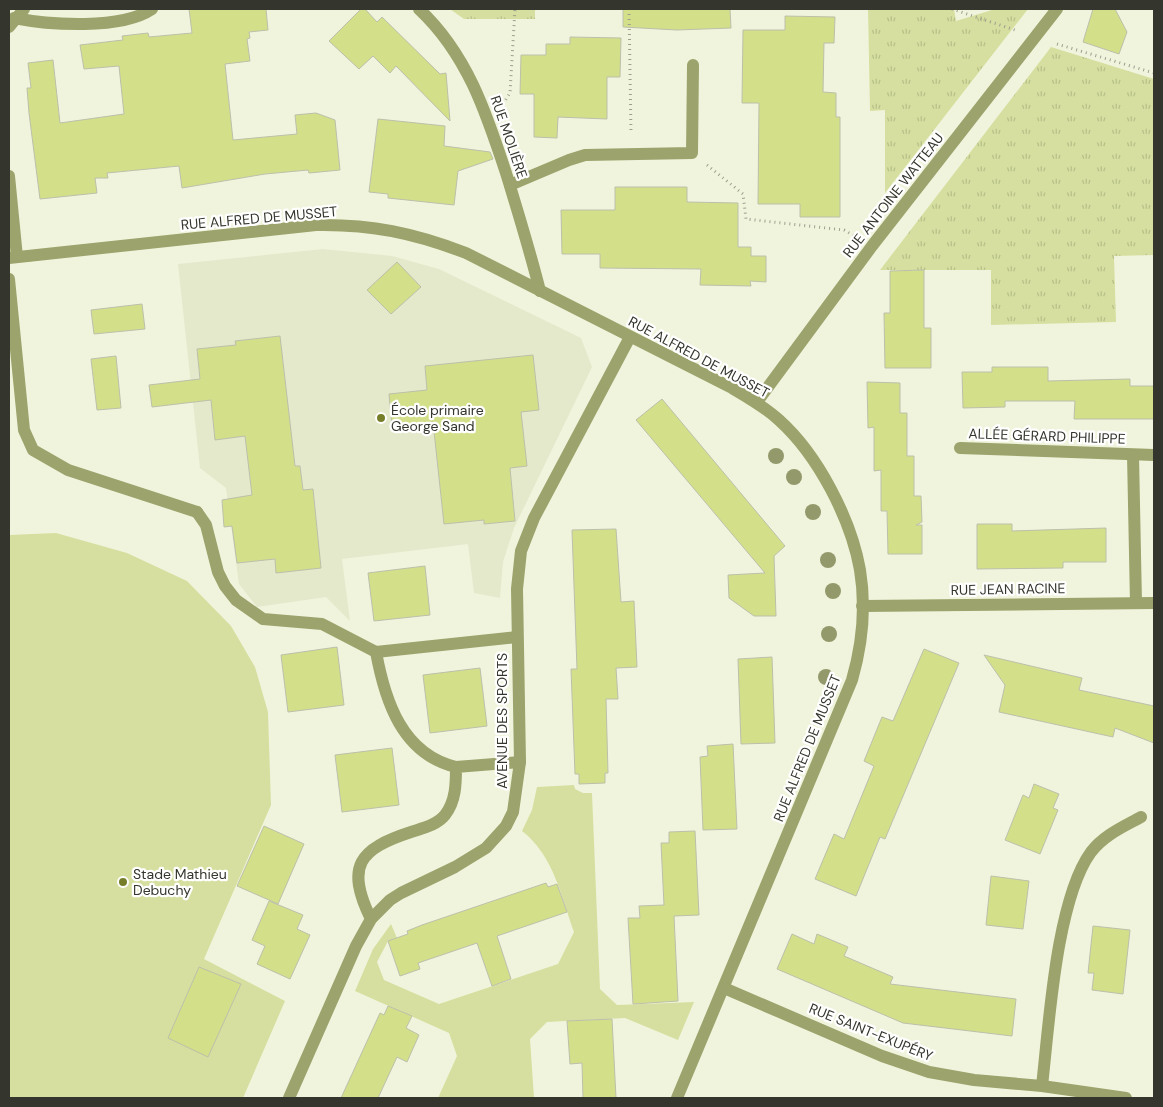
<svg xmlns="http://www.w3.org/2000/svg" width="1163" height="1107" viewBox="0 0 1163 1107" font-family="'DM Sans',sans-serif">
<defs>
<pattern id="park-tufts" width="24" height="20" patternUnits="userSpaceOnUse" patternTransform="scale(1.25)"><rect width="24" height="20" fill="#d6df9f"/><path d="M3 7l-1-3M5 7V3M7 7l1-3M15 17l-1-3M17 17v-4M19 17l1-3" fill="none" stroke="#b8c089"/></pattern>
</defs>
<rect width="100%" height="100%" fill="#f1f4dd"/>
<path fill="#e4e9cb" d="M 323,249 L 392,256 L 439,269 L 581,338 L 592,367 L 514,528 L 503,562 L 500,598 L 474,593 L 468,544 L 342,559 L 350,621 L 326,597 L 257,607 L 239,584 L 226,488 L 200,468 L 178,264 Z"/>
<g fill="#d6df9f">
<path d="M 56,533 L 127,553 L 187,581 L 231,626 L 255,667 L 268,712 L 271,805 L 204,959 L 285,1001 L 243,1098 L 9,1098 L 9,535 Z"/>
<path d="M 574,785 L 575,789 L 583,793 L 592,793 L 600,989 L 617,1005 L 694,1002 L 678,1040 L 625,1018 L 547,1022 L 530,1039 L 534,1098 L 438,1098 L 457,1056 L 449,1033 L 355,991 L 373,949 L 391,924 L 397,938 L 388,941 L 377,962 L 384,980 L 439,1004 L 558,964 L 574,932 C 561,896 554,856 522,831 L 532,810 L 537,787 Z"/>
</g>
<g fill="url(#park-tufts)">
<path d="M 450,9 L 535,9 L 535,19 L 464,19 Z"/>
<path d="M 868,9 L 954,9 L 956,21 L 995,9 L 1028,9 L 885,193 L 885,110 L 870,111 Z"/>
<path d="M 1051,47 L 1154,79 L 1154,255 L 1114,256 L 1116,322 L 991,325 L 991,270 L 880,270 Z"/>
</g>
<g fill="#d4df8a" stroke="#bcc0aa">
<path d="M 189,9 L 266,9 L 268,30 L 249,32 L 250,38 L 247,39 L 250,61 L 225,64 L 233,140 L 297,134 L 295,115 L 316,113 L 335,120 L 340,170 L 309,173 L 308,170 L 265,174 L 182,188 L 179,166 L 107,173 L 108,178 L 95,178 L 97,193 L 40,199 L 29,113 L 27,88 L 31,88 L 28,63 L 53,60 L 60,123 L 124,114 L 119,66 L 84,69 L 80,45 L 123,40 L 122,36 L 148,33 L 149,37 L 192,33 Z"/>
<path d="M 361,9 L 365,9 L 377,22 L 382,17 L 440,74 L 446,73 L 450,121 L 396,66 L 390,73 L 373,56 L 359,69 L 329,41 Z"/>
<path d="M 623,9 L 730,9 L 731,28 L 677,30 L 623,27 Z"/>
<path d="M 1093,9 L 1115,9 L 1127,32 L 1119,54 L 1083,42 Z"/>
<path d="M 785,16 L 835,17 L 834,43 L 824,43 L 823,92 L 836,93 L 836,117 L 840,117 L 840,217 L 800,217 L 800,204 L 758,204 L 759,103 L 742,103 L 743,30 L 785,30 Z"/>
<path d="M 570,37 L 621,38 L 620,77 L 607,77 L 607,119 L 558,117 L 557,138 L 534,137 L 534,94 L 520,94 L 521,55 L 546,55 L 546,44 L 570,44 Z"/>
<path d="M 378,119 L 445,126 L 444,146 L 490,152 L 493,159 L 458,171 L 454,205 L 388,198 L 388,194 L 369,192 Z"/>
<path d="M 615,187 L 687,187 L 687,202 L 738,203 L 738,247 L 751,247 L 751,256 L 766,256 L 766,282 L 750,281 L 751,286 L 700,285 L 701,269 L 600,268 L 600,254 L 562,254 L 561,210 L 615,210 Z"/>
<path d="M 397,262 L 421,287 L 391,314 L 367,290 Z"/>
<path d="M 924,270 L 924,328 L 931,328 L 931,368 L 885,368 L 884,313 L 890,313 L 890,271 Z"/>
<path d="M 142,304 L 145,329 L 94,334 L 91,310 Z"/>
<path d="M 280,336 L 295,466 L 300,466 L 303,490 L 313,489 L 321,568 L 276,573 L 275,559 L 237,563 L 232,526 L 224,527 L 222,500 L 252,495 L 245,436 L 215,440 L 211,400 L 152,407 L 149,385 L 200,379 L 197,349 L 236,345 L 235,341 Z"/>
<path d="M 533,355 L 539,410 L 521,412 L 527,466 L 510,468 L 515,521 L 484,524 L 484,520 L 444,524 L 433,422 L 392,426 L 389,394 L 427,390 L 425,366 Z"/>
<path d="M 116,356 L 121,408 L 97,410 L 91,359 Z"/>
<path d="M 992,367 L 1048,367 L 1048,381 L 1130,379 L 1130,386 L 1154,386 L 1154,419 L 1074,419 L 1075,401 L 1005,401 L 1005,407 L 963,408 L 962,372 L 992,372 Z"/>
<path d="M 867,382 L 900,383 L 900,413 L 907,413 L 907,456 L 914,456 L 914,496 L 921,496 L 922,522 L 916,525 L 922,525 L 922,554 L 888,554 L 887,511 L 881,511 L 881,470 L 874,471 L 874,427 L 868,428 Z"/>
<path d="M 662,399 L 785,546 L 774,556 L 776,616 L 754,616 L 729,598 L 728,575 L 765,573 L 636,420 Z"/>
<path d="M 977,524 L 1012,524 L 1012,531 L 1106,528 L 1106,562 L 1063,562 L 1063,568 L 977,569 Z"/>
<path d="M 616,529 L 621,602 L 634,601 L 637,667 L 616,668 L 618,699 L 606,699 L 608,773 L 605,773 L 605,783 L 579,784 L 579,774 L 575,774 L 571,669 L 577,669 L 572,530 Z"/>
<path d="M 425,566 L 430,615 L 374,621 L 368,573 Z"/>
<path d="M 337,647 L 344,705 L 288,712 L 281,655 Z"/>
<path d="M 924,649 L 959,663 L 885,839 L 880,837 L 856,896 L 815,879 L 834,834 L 844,839 L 874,766 L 864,761 L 882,717 L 893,721 Z"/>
<path d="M 984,655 L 1082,678 L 1079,690 L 1154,706 L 1154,743 L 1115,728 L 1113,737 L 999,712 L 1005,685 Z"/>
<path d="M 772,657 L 775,743 L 741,744 L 738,659 Z"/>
<path d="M 480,668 L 487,726 L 430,733 L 423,675 Z"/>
<path d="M 733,744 L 737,829 L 703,830 L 700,757 L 708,756 L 707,746 Z"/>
<path d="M 392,748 L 399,805 L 342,812 L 335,755 Z"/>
<path d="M 1034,784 L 1059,794 L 1053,808 L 1058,810 L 1040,854 L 1005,840 L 1023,795 L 1029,798 Z"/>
<path d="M 264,826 L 304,844 L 278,904 L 237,886 Z"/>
<path d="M 695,831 L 699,915 L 674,916 L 678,1001 L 633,1004 L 628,918 L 640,918 L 639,906 L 664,905 L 661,843 L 669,843 L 669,832 Z"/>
<path d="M 991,876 L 1029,881 L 1023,929 L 986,925 Z"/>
<path d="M 546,883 L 548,887 L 557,884 L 567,912 L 497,936 L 511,979 L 492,986 L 477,943 L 418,963 L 420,969 L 400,976 L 388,941 L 408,934 L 407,931 L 422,925 Z"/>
<path d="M 269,901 L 303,915 L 297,929 L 310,935 L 290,979 L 257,964 L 265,946 L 252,940 Z"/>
<path d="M 1093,926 L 1130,930 L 1123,994 L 1092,990 L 1094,973 L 1088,973 Z"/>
<path d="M 792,934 L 814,944 L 817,934 L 848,947 L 844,956 L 893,977 L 890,984 L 1016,999 L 1012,1036 L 903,1023 L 777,969 Z"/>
<path d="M 199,967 L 241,984 L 208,1057 L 168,1038 Z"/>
<path d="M 388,1006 L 412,1016 L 406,1028 L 419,1035 L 407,1062 L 397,1057 L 378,1098 L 341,1098 L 380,1013 L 384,1015 Z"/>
<path d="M 612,1019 L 616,1098 L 583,1098 L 582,1063 L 570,1064 L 567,1021 Z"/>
</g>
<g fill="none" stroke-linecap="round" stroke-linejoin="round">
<g stroke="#9c9f8e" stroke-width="3" stroke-dasharray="1 4" stroke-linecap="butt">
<path d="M 629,9 L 631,133"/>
<path d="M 952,9 L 1015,30"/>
<path d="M 1057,44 L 1154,73"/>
<path d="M 503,104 L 510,93 L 515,9"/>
<path d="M 707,165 L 743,194 L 746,219 L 844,230 L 854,236"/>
</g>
<g stroke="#9ca36c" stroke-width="12">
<path d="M 197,512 L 206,525 L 218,572 L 225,586 L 236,600 L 263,619 L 322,624 L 376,652 L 517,637"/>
<path d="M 376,652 C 385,701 402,754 456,767"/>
<path d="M 371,919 C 345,866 359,849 411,832 C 423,828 437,825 445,815 C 456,801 456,783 456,767 L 520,762"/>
</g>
<g stroke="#9ca36c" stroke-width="12">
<path d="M 419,9 C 467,54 486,112 506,173 C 518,212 530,251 540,291"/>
<path d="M 14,18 C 50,25 121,30 152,9"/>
<path d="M 9,27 L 24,9"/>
<path d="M 9,176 L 17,257"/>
<path d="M 510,185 L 569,160 L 585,155 L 692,153 L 693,65"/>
<path d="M 9,258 L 316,225 C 371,224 414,233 466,253 L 732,388 C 749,398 765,407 779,420 C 818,455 851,519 860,570 C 866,606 862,645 852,680 L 677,1098"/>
<path d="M 9,279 L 24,430 L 33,450 L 68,470 L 197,512"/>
<path d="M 757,402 L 872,246 L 1057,9"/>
<path d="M 960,448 L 1154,455"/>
<path d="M 1133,455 L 1136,603"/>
<path d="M 862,606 L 1154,603"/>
<path d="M 724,988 L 882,1056 L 929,1072 L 974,1080 L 1042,1086 L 1126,1098"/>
<path d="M 1042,1086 C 1049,1025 1056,900 1091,852 C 1104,835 1123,827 1141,817"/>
<path d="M 289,1098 L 356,946 L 371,919 L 390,900 L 401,893 L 455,867 L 486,848 L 506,826 L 513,812 L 520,762 L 517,589 L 521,551 L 534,518 L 630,337"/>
</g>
</g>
<g fill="#94996b">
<circle cx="776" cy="456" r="8"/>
<circle cx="794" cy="477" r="8"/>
<circle cx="813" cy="512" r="8"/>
<circle cx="828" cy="560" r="8"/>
<circle cx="833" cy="591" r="8"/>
<circle cx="829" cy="634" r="8"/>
<circle cx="826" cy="677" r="8"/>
</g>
<g fill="#767e2a" stroke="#fff" stroke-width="2">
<circle cx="381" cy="418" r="5"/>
<circle cx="123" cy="882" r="5"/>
</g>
<g text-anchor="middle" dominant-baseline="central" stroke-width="4.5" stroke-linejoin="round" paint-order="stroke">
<g font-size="14" fill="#34362d" stroke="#fff">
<text transform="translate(509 137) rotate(71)">RUE MOLIÈRE</text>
<text transform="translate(893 195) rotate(-52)">RUE ANTOINE WATTEAU</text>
<text transform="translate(259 218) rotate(-5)">RUE ALFRED DE MUSSET</text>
<text transform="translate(699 357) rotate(28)">RUE ALFRED DE MUSSET</text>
<text transform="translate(1047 436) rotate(2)">ALLÉE GÉRARD PHILIPPE</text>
<text transform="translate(1008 589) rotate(-1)">RUE JEAN RACINE</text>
<text transform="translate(502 721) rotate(-90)">AVENUE DES SPORTS</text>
<text transform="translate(807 748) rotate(-68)">RUE ALFRED DE MUSSET</text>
<text transform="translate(871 1032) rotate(22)">RUE SAINT-EXUPÉRY</text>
</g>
<g font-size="14" fill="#34362d" stroke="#fff" text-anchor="start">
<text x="391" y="410">École primaire<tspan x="391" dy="16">George Sand</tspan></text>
<text x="133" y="874">Stade Mathieu<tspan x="133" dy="16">Debuchy</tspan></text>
</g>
</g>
<rect width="1163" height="1107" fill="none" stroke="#34362d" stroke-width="20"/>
</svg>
